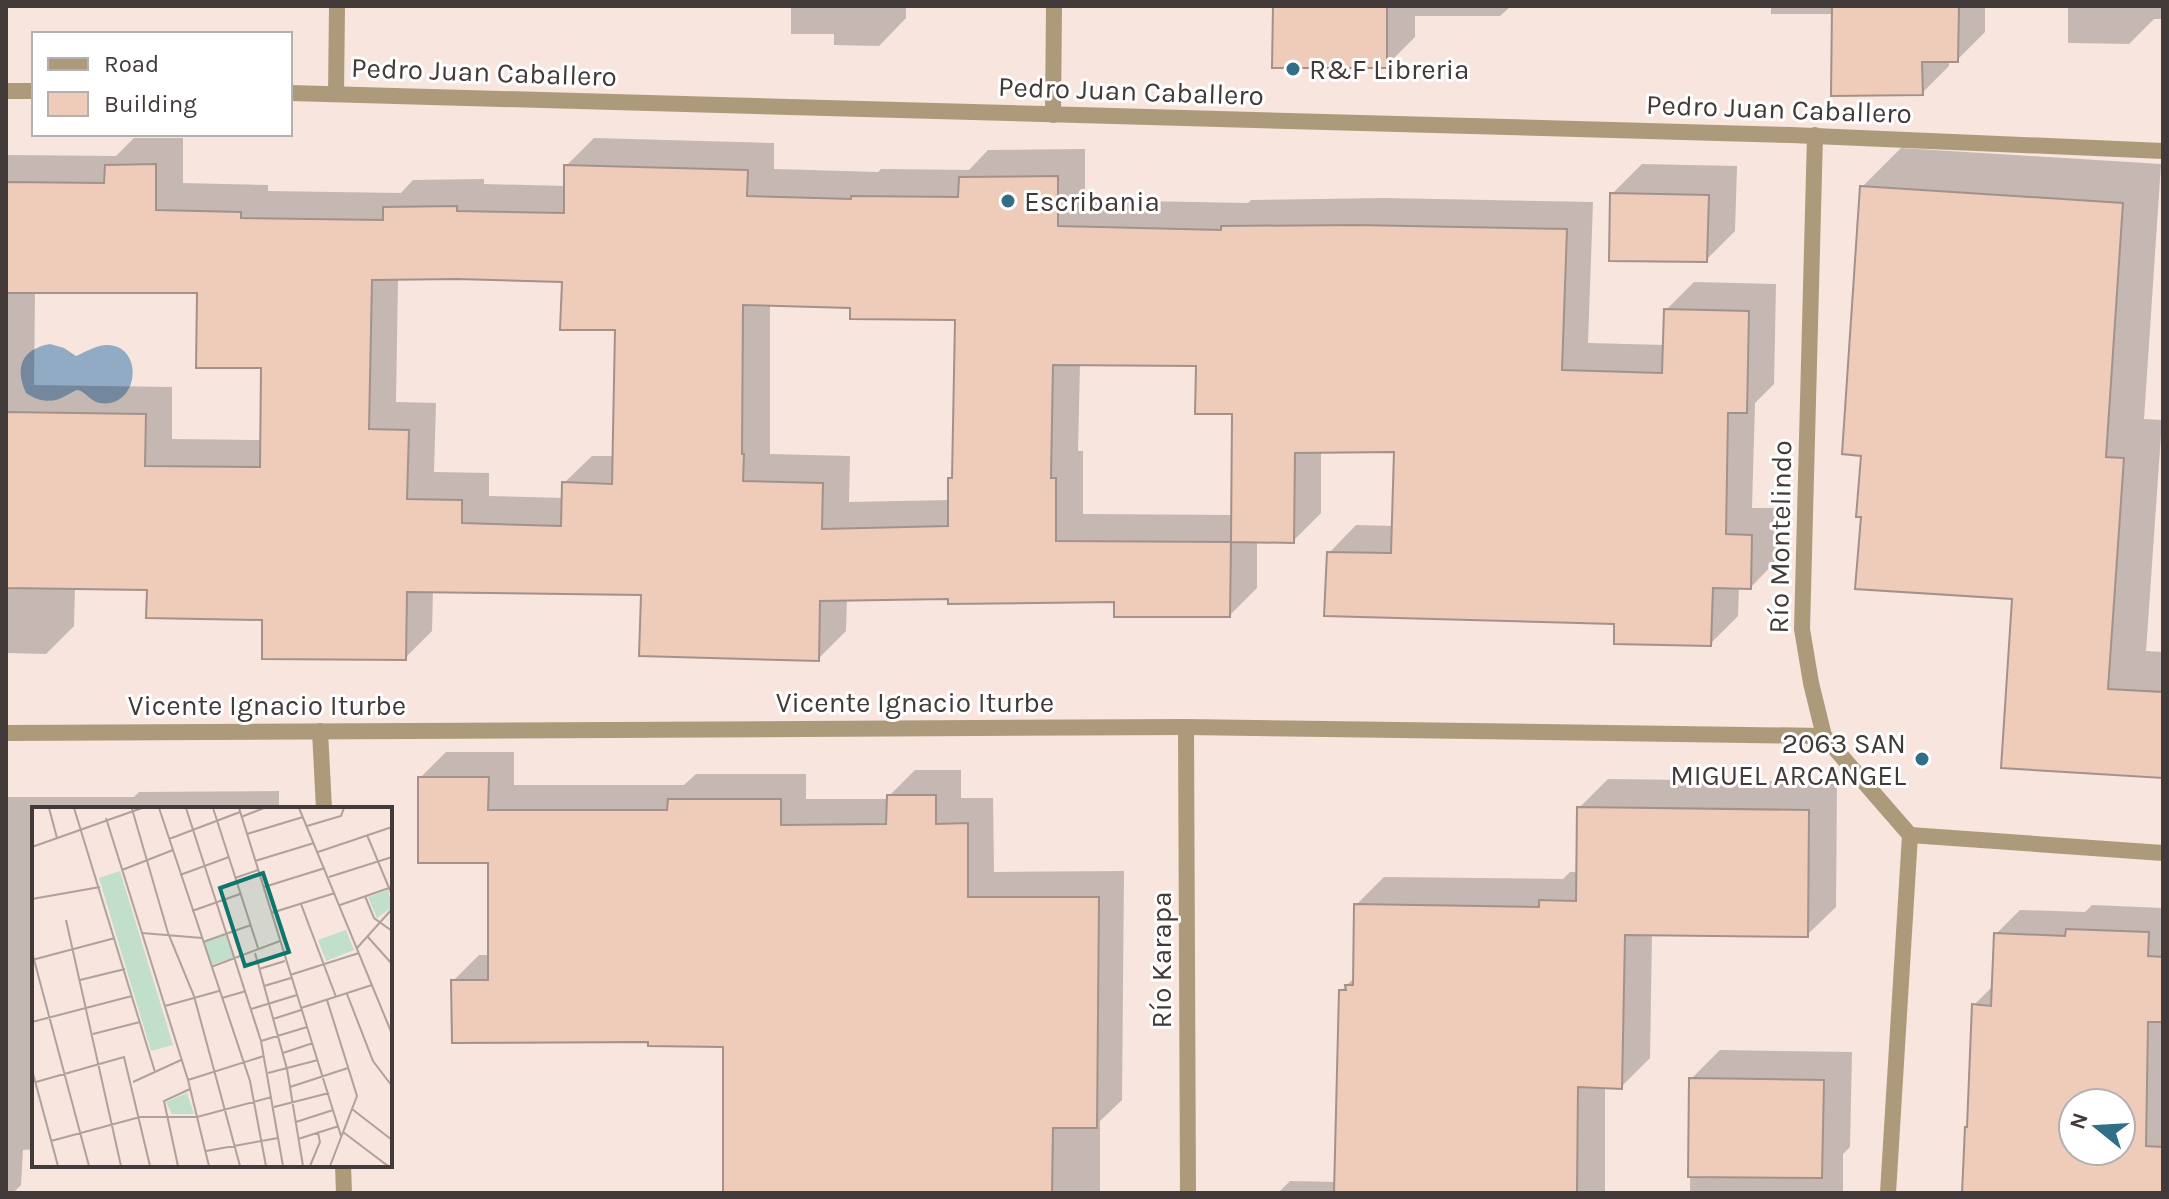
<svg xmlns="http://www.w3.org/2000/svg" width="2169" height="1199" viewBox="0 0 2169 1199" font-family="Karla,sans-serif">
<rect width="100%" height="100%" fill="#f7e5de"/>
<path fill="#92abc5" d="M 50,344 L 64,348 L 76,356 C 85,352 95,346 106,345 C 145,344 140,409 100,403 C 91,402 86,392 78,390 C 75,390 70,394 67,395 C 53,404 39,402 26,393 C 14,367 22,349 50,344 Z"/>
<g fill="#0003" fill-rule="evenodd">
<path d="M 548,6 L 661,6 L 659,8 L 548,8 Z"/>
<path d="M 791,6 L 906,6 L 906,18 L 879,46 L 834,45 L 834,34 L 791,34 Z"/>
<path d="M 1275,6 L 1511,6 L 1500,16 L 1415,16 L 1415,37 L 1386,66 Z"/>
<path d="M 1771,6 L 1985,6 L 1985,32 L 1957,60 L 1949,60 L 1949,66 L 1922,93 L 1834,14 L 1771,14 Z"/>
<path d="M 2068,6 L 2163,6 L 2163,19 L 2154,19 L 2129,44 L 2068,43 Z"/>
<path d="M 134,138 L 183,138 L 183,183 L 268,185 L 268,191 L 401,193 L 413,180 L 484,179 L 484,184 L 566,186 L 566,166 L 594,138 L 774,143 L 774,169 L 878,172 L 881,169 L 969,170 L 988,150 L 1085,149 L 1085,200 L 1248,203 L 1251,200 L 1385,198 L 1593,202 L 1588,343 L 1665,345 L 1666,310 L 1694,282 L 1776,284 L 1774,384 L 1755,403 L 1752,508 L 1779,508 L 1778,559 L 1751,587 L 1739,587 L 1738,616 L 1710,644 L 1616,622 L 1329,553 L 1356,525 L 1394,526 L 1396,450 L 1321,451 L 1321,513 L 1293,541 L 1257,541 L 1257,588 L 1230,615 L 1116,600 L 950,597 L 847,598 L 846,631 L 818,659 L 643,593 L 433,590 L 432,631 L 405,658 L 264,618 L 149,588 L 75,587 L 74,626 L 46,654 L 6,653 L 6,155 L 116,156 ZM 398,278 L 564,280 L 617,328 L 615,456 L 592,456 L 564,483 L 564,498 L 489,496 L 489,473 L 434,472 L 436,403 L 396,402 ZM 35,291 L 199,291 L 263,366 L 262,440 L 172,439 L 172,387 L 34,385 ZM 770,304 L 852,306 L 957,318 L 955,474 L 950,478 L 950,500 L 849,502 L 850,456 L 770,454 ZM 1080,363 L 1198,364 L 1234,412 L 1233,515 L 1083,514 L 1083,451 L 1078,451 Z"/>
<path d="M 1901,148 L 2161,164 L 2144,419 L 2162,420 L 2146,651 L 2163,652 L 2163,776 L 2014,597 L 1863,515 L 1862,187 Z"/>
<path d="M 1642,164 L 1737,166 L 1735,231 L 1706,260 L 1612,194 Z"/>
<path d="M 446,752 L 514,752 L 514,785 L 684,785 L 696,774 L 806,774 L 806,799 L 889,799 L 889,796 L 915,770 L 961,770 L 961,798 L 993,798 L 994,872 L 1124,871 L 1122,1100 L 1100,1121 L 1100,1193 L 725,1193 L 725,1045 L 650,1040 L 453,981 L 479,955 L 490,955 L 490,861 L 420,778 Z"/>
<path d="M 1608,779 L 1837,782 L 1836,907 L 1807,935 L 1652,933 L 1650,1058 L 1621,1087 L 1605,1086 L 1605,1193 L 1278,1193 L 1290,1181 L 1337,1182 L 1341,991 L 1355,977 L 1356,905 L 1384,877 L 1563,879 L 1570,872 L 1579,872 L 1579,808 Z"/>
<path d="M 279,791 L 279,809 L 34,809 L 34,1149 L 23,1150 L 21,1185 L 13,1193 L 6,1193 L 6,797 L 134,797 L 139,792 Z"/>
<path d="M 2092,905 L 2163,908 L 2163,1193 L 1965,1193 L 1974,1005 L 1994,985 L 1996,934 L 2020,910 L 2085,912 ZM 2073,1103 L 2121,1103 L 2121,1151 L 2073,1151 Z"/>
<path d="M 1720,1050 L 1852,1052 L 1850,1147 L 1843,1154 L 1843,1193 L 1690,1193 L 1691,1079 Z"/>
</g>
<g fill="#efcbba" stroke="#a2928a" stroke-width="2" fill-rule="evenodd">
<path d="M 1273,6 L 1387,6 L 1387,68 L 1272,68 Z"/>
<path d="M 1832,6 L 1959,6 L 1958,62 L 1922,62 L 1923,95 L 1831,96 Z"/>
<path d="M 156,164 L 156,210 L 241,212 L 241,218 L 383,220 L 383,207 L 457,206 L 457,211 L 564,213 L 564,165 L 748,170 L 747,196 L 851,199 L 851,196 L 958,197 L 959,177 L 1058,176 L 1058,226 L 1221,230 L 1221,226 L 1356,225 L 1567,229 L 1562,370 L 1662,373 L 1664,309 L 1749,311 L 1747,413 L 1728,413 L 1726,534 L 1752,535 L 1751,589 L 1713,588 L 1711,646 L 1614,644 L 1614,624 L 1324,616 L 1327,552 L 1391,553 L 1394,452 L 1295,453 L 1294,543 L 1231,542 L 1230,617 L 1114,617 L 1114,602 L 948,604 L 948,599 L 820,601 L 819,661 L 639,656 L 641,595 L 407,592 L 406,660 L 262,659 L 262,620 L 146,618 L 147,590 L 6,588 L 6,412 L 146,414 L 145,466 L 260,467 L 261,368 L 196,368 L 197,293 L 6,293 L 6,182 L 104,183 L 105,165 ZM 458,279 L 562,282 L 560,330 L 615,330 L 612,484 L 562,482 L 561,526 L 462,523 L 462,500 L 407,499 L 409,430 L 369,429 L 372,280 ZM 743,305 L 850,308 L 850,319 L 955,320 L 952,478 L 948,478 L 948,526 L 822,529 L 823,483 L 743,481 L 744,454 L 742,454 ZM 1053,365 L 1196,366 L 1195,414 L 1232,414 L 1231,542 L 1056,541 L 1056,478 L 1051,478 Z"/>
<path d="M 1860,186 L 2123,203 L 2106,457 L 2124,458 L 2108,689 L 2163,692 L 2163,778 L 2001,768 L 2012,599 L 1855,589 L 1861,517 L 1856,517 L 1861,456 L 1842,454 Z"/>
<path d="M 1610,193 L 1709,195 L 1707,262 L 1609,261 Z"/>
<path d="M 418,777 L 489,777 L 488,810 L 667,810 L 668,799 L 781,799 L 781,825 L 886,824 L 887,795 L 936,795 L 936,824 L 968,823 L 968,897 L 1099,897 L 1097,1128 L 1053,1128 L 1052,1193 L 723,1193 L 723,1047 L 648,1046 L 648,1042 L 452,1043 L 451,980 L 488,980 L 488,863 L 418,863 Z"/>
<path d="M 1577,807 L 1809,810 L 1808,937 L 1625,935 L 1622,1089 L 1578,1087 L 1577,1193 L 1334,1193 L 1339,990 L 1346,990 L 1345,985 L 1353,985 L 1354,904 L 1539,907 L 1539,900 L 1576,901 Z"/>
<path d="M 2066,929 L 2149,932 L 2148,956 L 2163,957 L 2163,1022 L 2148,1022 L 2146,1146 L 2163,1147 L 2163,1193 L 1962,1193 L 1965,1127 L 1967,1127 L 1972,1004 L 1991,1006 L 1994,933 L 2065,936 ZM 2073,1103 L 2121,1103 L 2121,1151 L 2073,1151 Z"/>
<path d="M 1689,1078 L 1824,1080 L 1822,1178 L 1688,1177 Z"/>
</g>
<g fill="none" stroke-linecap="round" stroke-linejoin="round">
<g stroke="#ad9a7b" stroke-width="16">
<path d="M 336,94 L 337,6"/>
<path d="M 1053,115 L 1054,6"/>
<path d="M 1186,727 L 1188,1193"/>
<path d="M 320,731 L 324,809"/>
<path d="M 1910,835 L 2163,853"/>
<path d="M 343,1165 L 344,1193"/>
</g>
<g stroke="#ad9a7b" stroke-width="16">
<path d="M 6,91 L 34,91"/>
<path d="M 290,93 L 1791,135 L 2163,151"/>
<path d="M 1815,135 L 1802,629 L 1811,683 L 1824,736 L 1910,835 L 1888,1193"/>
<path d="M 6,733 L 1186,727 L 1824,736"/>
</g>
</g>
<g fill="#326e86" stroke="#fff" stroke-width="3">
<circle cx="1293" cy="69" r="8"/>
<circle cx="1008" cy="201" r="8"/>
<circle cx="1922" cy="759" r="8"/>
</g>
<g text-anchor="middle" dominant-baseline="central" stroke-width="6" stroke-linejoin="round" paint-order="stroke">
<g font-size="28" fill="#423a38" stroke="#fff" text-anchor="start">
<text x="1309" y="69">R&amp;F Libreria</text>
<text x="1024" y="201">Escribania</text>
<text x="1906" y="743" text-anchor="end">2063 SAN<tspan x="1906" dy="32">MIGUEL ARCANGEL</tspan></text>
</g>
<g font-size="28" fill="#423a38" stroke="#fff">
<text transform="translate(484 72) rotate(2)">Pedro Juan Caballero</text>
<text transform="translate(1131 91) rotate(2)">Pedro Juan Caballero</text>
<text transform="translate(1779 109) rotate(2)">Pedro Juan Caballero</text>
<text transform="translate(1780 537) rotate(-89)">Río Montelindo</text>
<text x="915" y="702">Vicente Ignacio Iturbe</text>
<text x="267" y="705">Vicente Ignacio Iturbe</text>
<text transform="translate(1161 960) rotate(-90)">Río Karapa</text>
</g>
</g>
<g transform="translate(32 807)">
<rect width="360" height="360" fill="#f7e5de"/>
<path d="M 88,64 L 141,238 L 119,244 L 67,71 ZM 356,83 L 360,100 L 345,111 L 336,90 ZM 314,123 L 322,143 L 294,154 L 286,133 ZM 195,127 L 203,150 L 179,158 L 172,135 ZM 155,286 L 162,307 L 140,307 L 134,295 Z" fill="#c1dfcb"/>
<path fill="none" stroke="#afa19c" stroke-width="2" d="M 17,1 L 25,31M 42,1 L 123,265M 127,1 L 218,274 L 234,359M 154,1 L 229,234 L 251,359M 181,1 L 226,141M 207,1 L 309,329M 267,1 L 360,227M 100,2 L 136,126 L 162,189 L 208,359M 209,10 L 232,1M 74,11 L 156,273 L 177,359M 275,19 L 309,9 L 312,1M 215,27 L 271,10M 335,28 L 360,88M 137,32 L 208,5M 0,40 L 110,1M 286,45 L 360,20M 223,54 L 282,36M 90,63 L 141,43M 148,68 L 197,50M 297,70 L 360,50M 203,71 L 226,63M 232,80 L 293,61M 333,89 L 342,111 L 360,124M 0,92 L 68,80M 269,97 L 304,190M 308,98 L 360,80M 160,104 L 208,87M 239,106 L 303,86M 34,113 L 89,359M 110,126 L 170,131M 335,129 L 360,157M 171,135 L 219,118M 325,141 L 360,102M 0,145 L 57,359M 223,146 L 255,262 L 271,359M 0,153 L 83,131M 179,160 L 248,134M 227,162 L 253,154M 258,168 L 327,146M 48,173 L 93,162M 232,179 L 259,171M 315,187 L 341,254 L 360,279M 190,191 L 214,184M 295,193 L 325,289 L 298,359M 133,199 L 187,184M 269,201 L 340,178M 219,202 L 265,188M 241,212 L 269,203M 0,215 L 100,189M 61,227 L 108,215M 229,234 L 275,220M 251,246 L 281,236M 0,263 L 26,359M 236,266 L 286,253M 156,273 L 232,249M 4,275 L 92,250 L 118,359M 101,275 L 149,253M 258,280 L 316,261M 242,300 L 297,286M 320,302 L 360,333M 264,315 L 301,303M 311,325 L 356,359M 266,332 L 307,319M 19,334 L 108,310 L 165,310 L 240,290M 174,344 L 246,331M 146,359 L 132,294 L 158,282M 278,359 L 288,335 L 286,326"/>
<path fill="#0f766e" fill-opacity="0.15" stroke="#0f766e" stroke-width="4" d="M 231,66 L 257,145 L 213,159 L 188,81 Z"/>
<rect width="360" height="360" fill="none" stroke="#423a38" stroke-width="4"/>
</g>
<rect width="2169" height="1199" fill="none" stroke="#423a38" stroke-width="16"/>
<rect x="32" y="32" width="260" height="104" fill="#ffffff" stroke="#b3b0af" stroke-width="2"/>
<rect x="48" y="58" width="40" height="12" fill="#ad9a7b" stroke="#b3b0af" stroke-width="2"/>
<text x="104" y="72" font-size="24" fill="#423a38">Road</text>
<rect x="48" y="92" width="40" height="24" fill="#efcbba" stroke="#b3b0af" stroke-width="2"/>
<text x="104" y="112" font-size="24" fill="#423a38">Building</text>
<g transform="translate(2097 1127) rotate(288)"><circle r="38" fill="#ffffff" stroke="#b3b0af" stroke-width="2"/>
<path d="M0-6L14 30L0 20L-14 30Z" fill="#326e86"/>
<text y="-12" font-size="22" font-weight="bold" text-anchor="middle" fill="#423a38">N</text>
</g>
</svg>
